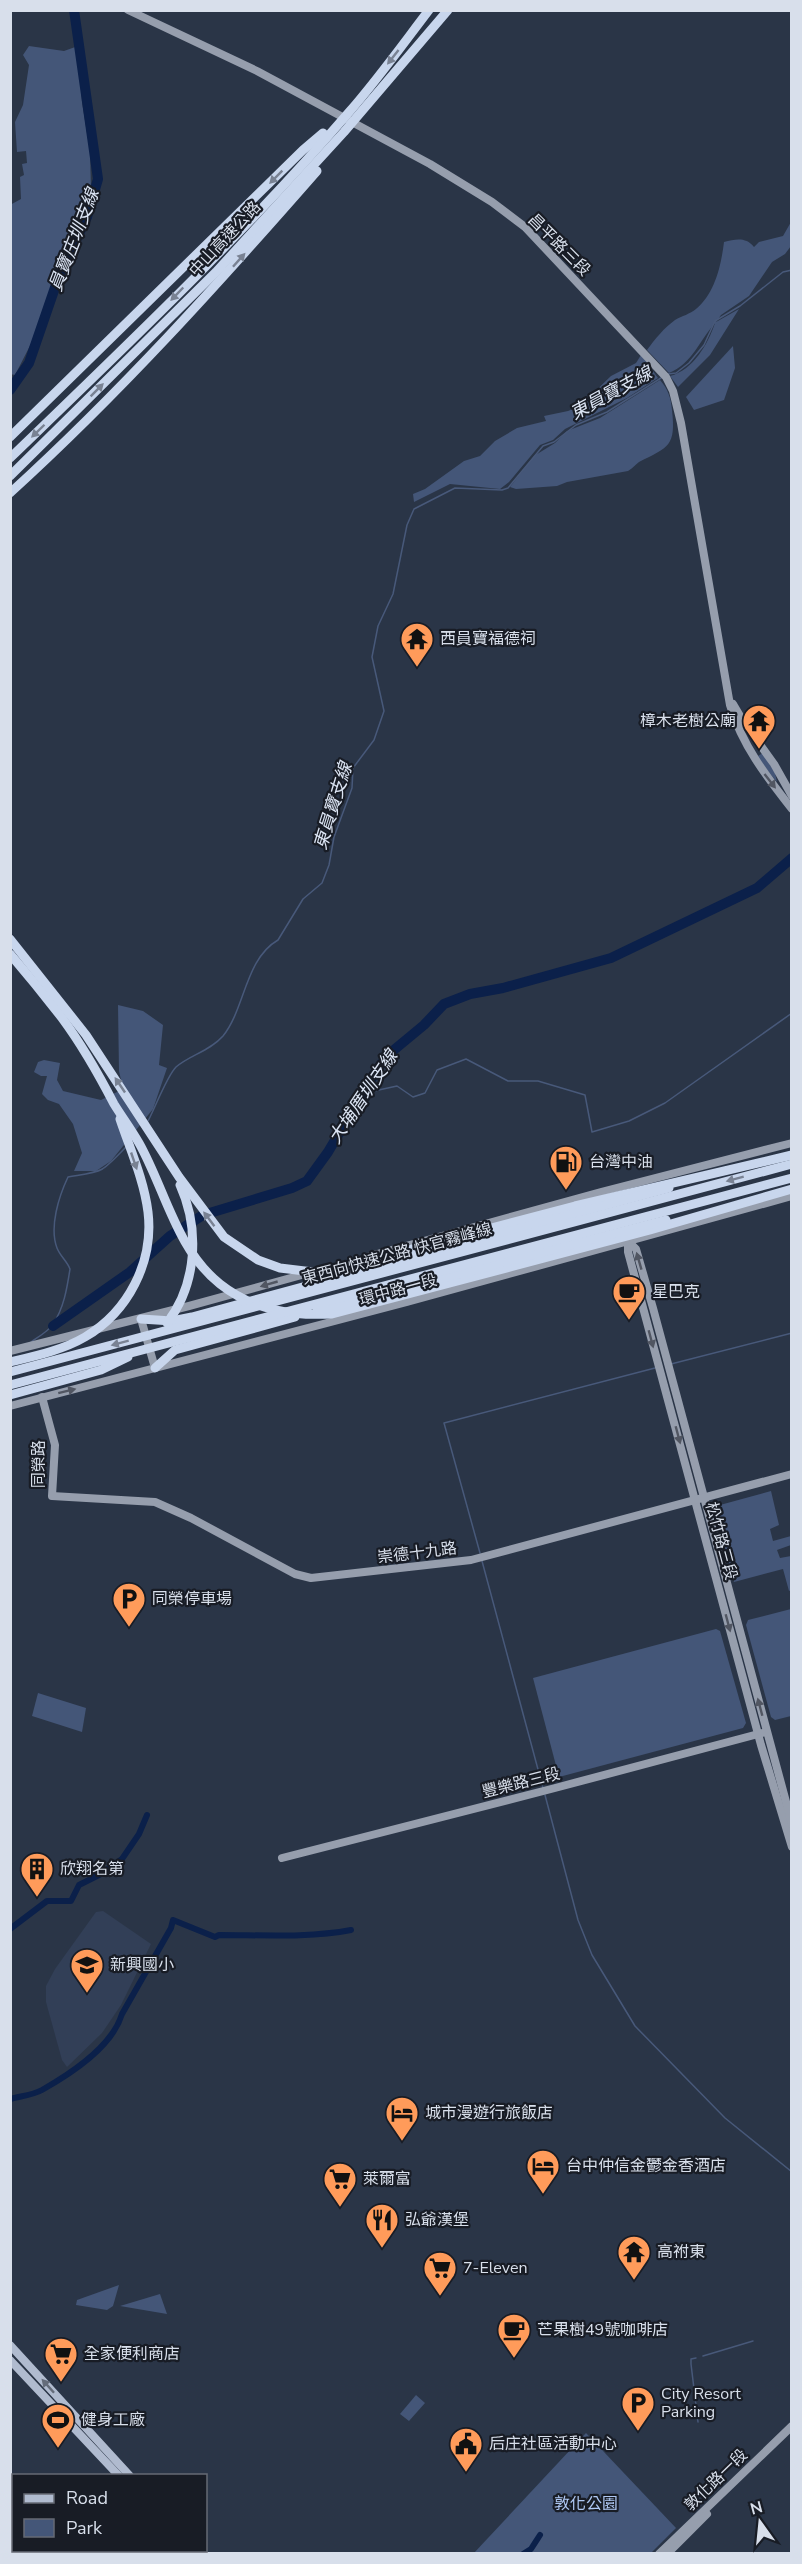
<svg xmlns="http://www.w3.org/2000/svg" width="802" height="2564" viewBox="0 0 802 2564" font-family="'Nunito Sans','Noto Sans TC',sans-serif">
<rect width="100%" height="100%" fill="#2a3547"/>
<path fill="#323f57" d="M 103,1911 L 151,1944 L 121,2005 L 102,2033 L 67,2067 L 62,2060 L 46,2002 L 46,1986 L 55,1969 L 96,1912 Z"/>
<g fill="#445678">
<path d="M 29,46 L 64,51 L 78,46 L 82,102 L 90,152 L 91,190 L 78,224 L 59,263 L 36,334 L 15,375 L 10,374 L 10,205 L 21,199 L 20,177 L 24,175 L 22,164 L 27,163 L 26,151 L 17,152 L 15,122 L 23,105 L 29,65 L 23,55 Z"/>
<path d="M 791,222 L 791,246 L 785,254 L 772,262 L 749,296 L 721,315 L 716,322 L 739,309 L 710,355 L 678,387 L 670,376 C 693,370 708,344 715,323 C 699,341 693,363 669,373 L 647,350 C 655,339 664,328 675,320 C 682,316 690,314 696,309 C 715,293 721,266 724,242 C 736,239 746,237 754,247 L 759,242 L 783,236 Z"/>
<path d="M 733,346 L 735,368 L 724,400 L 694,410 L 686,397 Z"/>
<path d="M 641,355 L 658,378 L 627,398 L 565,429 L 553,440 L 540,445 L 509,482 L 500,489 L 450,484 L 414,502 L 413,494 L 425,489 L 464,461 L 480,456 L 495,441 L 517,428 L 546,421 L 544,416 L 568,411 L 580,406 L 611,376 L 636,363 Z"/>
<path d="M 660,380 C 668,389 671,398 672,410 C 676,446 669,447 639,462 C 635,465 633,468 628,471 L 567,482 L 557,486 L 516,489 L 510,487 L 534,456 L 555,443 L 567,431 L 600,418 Z"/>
<path d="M 763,753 L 775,773 L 777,782 L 756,757 Z"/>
<path d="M 118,1005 L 143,1011 L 163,1025 L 159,1065 L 167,1068 L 153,1109 L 111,1161 L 96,1171 L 74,1171 L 82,1153 L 73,1124 L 59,1104 L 48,1100 L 42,1094 L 47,1076 L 41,1076 L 34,1072 L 38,1062 L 44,1060 L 60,1063 L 57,1080 L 63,1091 L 101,1100 L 123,1089 L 119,1071 Z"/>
<path d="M 771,1491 L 779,1525 L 770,1529 L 773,1541 L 791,1536 L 791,1545 L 777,1550 L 780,1558 L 791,1556 L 791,1590 L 789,1591 L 783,1569 L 734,1582 L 715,1512 L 720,1505 Z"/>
<path d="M 791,1609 L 791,1716 L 775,1720 L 771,1717 L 746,1625 L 748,1620 Z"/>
<path d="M 716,1629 L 720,1631 L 746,1723 L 743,1728 L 559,1777 L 533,1678 Z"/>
<path d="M 38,1693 L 86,1708 L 82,1732 L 32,1716 Z"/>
<path d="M 119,2285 L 113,2306 L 107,2310 L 76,2305 L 77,2300 Z"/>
<path d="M 160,2294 L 167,2314 L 120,2306 Z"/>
<path d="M 416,2395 L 425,2403 L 409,2421 L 400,2414 Z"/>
<path d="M 586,2433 L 676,2528 L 651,2553 L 474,2553 Z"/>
</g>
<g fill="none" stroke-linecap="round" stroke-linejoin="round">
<g stroke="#48597a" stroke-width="1.5">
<path d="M 668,374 L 676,373 L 689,363 L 704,345 L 715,321 L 740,306 L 783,272 L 792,270"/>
<path d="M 365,1093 L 397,1086 L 413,1097 L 425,1093 L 437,1070 L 466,1059 L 508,1081 L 538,1081 L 585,1095 L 592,1132 L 629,1121 L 665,1103 L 792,1013"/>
<path d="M 148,1121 C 155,1108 167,1076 176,1067 C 190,1055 210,1051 223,1036 C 245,1009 245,959 278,940 L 303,899 L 322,883 L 329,865 L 334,837 L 352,788 L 353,768 L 374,740 L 384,711 L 372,657 L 378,626 L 393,594 L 407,525 L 414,509 L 455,488 L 502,490 L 508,488 L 543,446 L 554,442 L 576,425 L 607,412 L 661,378"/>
<path d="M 31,1342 C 38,1337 49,1331 53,1324 C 64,1308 67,1288 70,1269 C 67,1261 60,1256 57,1248 C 49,1227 59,1196 68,1177 C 104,1171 100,1174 126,1147"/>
<path d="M 671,1364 L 792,1333"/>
<path d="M 480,1553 L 444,1423 L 655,1368"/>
<path d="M 482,1561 L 543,1788"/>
<path d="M 545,1795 L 578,1920 L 592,1955 L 635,2026 L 725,2118 L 792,2172"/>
<path d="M 703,2356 L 753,2341"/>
<path d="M 696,2358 L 691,2359 L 691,2364 L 698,2422"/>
</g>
<g stroke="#0b204a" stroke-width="6">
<path d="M 10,1929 L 47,1901 L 71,1901 L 79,1885 L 103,1873 L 122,1859 L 139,1834 L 147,1815"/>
<path d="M 10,2099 C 21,2096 33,2095 42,2090 C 72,2073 112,2047 122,2014 L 171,1928 L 173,1920 L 215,1937 L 219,1935 C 262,1935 309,1938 351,1930"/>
<path d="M 523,2554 L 531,2549 L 540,2535"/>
</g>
<g stroke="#0b204a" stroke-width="10">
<path d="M 10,390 L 29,363 L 60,273 L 87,217 L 98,179 L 74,10"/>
<path d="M 53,1326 L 130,1272 L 170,1236 L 203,1215 L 292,1188 L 307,1181 L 328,1152 L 376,1071 L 389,1054 L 424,1025 L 444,1004 L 470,994 L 503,988 L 611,958 L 757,888 L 792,858"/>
</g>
<g stroke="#969ead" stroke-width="8">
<path d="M 128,10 L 257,71 L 430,164 L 492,202 L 525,227 L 666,377 L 673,391 L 681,423 L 730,705 C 742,745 766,776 792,809"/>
<path d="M 733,704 L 743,721 L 774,764 L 792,796"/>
<path d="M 628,1238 L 628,1252 L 761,1745 L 792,1847"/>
<path d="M 629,1242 L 636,1249 L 653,1308 L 792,1824"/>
<path d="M 370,1256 L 601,1192 L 792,1143"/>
<path d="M 141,1319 L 155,1368"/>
<path d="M 10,1351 L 189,1306 L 309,1273"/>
<path d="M 42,1397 L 55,1445 L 52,1496 L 155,1502 L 191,1518 L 295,1574 L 311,1578 L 471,1560 L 792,1474"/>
<path d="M 10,1406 L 407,1302 L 792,1196"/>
<path d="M 282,1858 L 555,1788 L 762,1733"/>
<path d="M 659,2554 L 792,2426"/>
<path d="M 667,2554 L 707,2514"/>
</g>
<g stroke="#b0bbcf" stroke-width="8">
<path d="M 10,2345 L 130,2476"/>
<path d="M 10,2360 L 119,2476"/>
<path d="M 188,2550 L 191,2554"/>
<path d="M 200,2550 L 204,2554"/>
</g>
<g stroke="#c8d6ed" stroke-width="9">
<path d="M 10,437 L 303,150 L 323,133"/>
<path d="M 10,458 C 126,346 245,233 350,111 C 378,79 403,44 429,10"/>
<path d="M 10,476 L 216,272 L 344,132 L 448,10"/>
<path d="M 10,493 C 120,393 219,283 317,171"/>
<path d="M 10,939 L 86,1035 L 179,1177 L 224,1237 L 258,1260 L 280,1268 L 313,1272 L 336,1269 L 575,1206 L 792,1155"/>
<path d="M 10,954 C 28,975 45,996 62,1018 C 82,1045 99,1075 114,1104 C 122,1117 131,1129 139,1143 C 165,1189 176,1249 220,1284 C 253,1310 291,1316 332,1314 L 650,1230 L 792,1189"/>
<path d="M 317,1311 L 666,1220"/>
<path d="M 141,1319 L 172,1321 L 192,1317 L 669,1188"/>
<path d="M 167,1323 C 197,1284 200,1229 180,1185"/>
<path d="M 10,1362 C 35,1356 63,1350 85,1337 C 128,1312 154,1262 148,1212 C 144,1180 130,1149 120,1119"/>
<path d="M 155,1368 L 175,1350 L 295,1317"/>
<path d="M 10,1372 L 792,1164"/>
<path d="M 10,1385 L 792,1178"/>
<path d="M 10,1395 L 101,1370 L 128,1357"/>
</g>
</g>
<defs><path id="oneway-solid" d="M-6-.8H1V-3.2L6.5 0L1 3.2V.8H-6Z" transform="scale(1.5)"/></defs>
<g fill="#798293">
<use href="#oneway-solid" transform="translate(393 57) rotate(128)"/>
<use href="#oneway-solid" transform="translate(276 177) rotate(135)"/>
<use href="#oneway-solid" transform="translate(239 260) rotate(-48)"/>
<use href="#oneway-solid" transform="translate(177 294) rotate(134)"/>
<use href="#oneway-solid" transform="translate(97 390) rotate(-45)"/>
<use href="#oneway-solid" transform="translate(38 431) rotate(136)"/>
<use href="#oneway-solid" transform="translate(120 1085) rotate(-124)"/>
<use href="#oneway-solid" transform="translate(134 1161) rotate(71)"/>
<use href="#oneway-solid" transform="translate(735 1179) rotate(165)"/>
<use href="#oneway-solid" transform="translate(209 1219) rotate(-127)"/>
<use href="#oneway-solid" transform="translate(120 1343) rotate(165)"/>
</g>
<g fill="#515662">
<use href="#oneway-solid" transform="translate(770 781) rotate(52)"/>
<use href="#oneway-solid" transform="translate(639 1261) rotate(-106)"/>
<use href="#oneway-solid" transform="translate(269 1284) rotate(164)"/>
<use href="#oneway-solid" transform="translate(651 1339) rotate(75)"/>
<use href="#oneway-solid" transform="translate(67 1391) rotate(-14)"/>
<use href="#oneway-solid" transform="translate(678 1435) rotate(75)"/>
<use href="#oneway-solid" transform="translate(728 1623) rotate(75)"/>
<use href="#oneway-solid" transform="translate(760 1707) rotate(-105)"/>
</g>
<use fill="#646c7a" href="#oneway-solid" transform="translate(48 2386) rotate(-132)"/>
<defs>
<g id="temple-pin" transform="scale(1.725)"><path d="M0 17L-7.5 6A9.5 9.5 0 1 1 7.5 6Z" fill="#ff9b5a" stroke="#181c25"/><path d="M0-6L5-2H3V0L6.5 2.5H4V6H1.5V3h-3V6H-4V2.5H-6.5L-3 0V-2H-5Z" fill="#111"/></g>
<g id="fuel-pin" transform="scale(1.725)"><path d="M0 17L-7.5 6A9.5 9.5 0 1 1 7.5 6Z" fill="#ff9b5a" stroke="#181c25"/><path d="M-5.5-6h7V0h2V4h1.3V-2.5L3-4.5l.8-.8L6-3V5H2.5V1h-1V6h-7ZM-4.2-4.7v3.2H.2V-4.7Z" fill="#111"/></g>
<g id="cafe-pin" transform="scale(1.725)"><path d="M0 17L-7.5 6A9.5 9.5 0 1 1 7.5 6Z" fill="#ff9b5a" stroke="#181c25"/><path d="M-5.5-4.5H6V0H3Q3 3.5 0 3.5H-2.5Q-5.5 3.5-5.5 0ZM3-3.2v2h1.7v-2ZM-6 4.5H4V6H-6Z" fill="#111"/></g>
<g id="parking-pin" transform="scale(1.725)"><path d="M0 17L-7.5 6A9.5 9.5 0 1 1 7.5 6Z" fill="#ff9b5a" stroke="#181c25"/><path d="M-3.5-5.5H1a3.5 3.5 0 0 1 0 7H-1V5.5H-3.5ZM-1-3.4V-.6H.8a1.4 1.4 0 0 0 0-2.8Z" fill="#111"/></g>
<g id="building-pin" transform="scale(1.725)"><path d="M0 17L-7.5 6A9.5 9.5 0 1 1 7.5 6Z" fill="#ff9b5a" stroke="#181c25"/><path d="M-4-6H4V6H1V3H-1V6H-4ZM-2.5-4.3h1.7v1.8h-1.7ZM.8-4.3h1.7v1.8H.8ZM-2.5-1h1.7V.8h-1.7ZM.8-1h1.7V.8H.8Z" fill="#111"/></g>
<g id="school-pin" transform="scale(1.725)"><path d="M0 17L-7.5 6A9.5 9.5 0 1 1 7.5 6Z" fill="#ff9b5a" stroke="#181c25"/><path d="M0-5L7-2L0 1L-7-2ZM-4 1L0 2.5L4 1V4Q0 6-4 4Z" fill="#111"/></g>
<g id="hotel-pin" transform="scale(1.725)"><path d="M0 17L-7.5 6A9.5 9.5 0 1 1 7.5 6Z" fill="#ff9b5a" stroke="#181c25"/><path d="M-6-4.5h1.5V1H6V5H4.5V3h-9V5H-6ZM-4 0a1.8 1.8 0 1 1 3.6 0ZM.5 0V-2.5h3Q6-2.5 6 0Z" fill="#111"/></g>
<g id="supermarket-pin" transform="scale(1.725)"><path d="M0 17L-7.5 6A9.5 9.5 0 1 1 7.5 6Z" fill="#ff9b5a" stroke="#181c25"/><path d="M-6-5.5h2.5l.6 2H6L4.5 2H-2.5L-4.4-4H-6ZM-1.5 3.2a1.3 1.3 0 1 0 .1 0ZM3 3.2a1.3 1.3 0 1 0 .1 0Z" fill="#111"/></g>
<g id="restaurant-pin" transform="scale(1.725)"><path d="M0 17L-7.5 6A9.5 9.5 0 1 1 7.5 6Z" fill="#ff9b5a" stroke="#181c25"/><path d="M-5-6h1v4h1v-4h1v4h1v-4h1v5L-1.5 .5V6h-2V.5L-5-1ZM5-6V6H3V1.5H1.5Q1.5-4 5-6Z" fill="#111"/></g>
<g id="stadium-pin" transform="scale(1.725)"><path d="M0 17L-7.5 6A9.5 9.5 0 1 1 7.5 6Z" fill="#ff9b5a" stroke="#181c25"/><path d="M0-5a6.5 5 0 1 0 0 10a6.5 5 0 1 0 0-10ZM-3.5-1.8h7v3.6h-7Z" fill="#111"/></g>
<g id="civic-pin" transform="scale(1.725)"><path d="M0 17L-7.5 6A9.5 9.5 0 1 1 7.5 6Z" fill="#ff9b5a" stroke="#181c25"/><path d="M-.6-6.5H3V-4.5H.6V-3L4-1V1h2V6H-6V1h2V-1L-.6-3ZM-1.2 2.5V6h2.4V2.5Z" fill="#111"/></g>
</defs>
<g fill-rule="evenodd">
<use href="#temple-pin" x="417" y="639"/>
<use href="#temple-pin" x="759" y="721"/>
<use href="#fuel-pin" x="566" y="1162"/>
<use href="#cafe-pin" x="629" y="1292"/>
<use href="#parking-pin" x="129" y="1599"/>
<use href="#building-pin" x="37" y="1869"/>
<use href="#school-pin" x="87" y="1965"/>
<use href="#hotel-pin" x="402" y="2113"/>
<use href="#hotel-pin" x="543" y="2166"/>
<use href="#supermarket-pin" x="340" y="2179"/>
<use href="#restaurant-pin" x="382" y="2220"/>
<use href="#temple-pin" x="634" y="2252"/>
<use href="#supermarket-pin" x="440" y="2268"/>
<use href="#cafe-pin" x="514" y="2330"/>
<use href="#supermarket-pin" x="61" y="2354"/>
<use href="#parking-pin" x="638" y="2403"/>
<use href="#stadium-pin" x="58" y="2420"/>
<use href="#civic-pin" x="466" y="2444"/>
</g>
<g text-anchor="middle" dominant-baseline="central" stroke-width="4.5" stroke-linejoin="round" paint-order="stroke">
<g font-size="16" fill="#d8dfeb" stroke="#181c25">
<text transform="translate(225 239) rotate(-47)">中山高速公路</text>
<text transform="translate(559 245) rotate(45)">昌平路三段</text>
<text transform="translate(397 1254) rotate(-15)">東西向快速公路 快官霧峰線</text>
<text transform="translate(398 1290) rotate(-15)">環中路一段</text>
<text transform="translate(39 1464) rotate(-90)">同榮路</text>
<text transform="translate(721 1541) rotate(75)">松竹路三段</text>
<text transform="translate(417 1553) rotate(-7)">崇德十九路</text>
<text transform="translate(521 1783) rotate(-14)">豐樂路三段</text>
<text transform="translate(716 2480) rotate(-44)">敦化路一段</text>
</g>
<g font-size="16" fill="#d8dfeb" stroke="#181c25" text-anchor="start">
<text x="440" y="639">西員寶福德祠</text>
<text x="736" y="721" text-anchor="end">樟木老樹公廟</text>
<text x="589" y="1162">台灣中油</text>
<text x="652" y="1292">星巴克</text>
<text x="152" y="1599">同榮停車場</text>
<text x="60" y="1869">欣翔名第</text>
<text x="110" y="1965">新興國小</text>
<text x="425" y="2113">城市漫遊行旅飯店</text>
<text x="566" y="2166">台中仲信金鬱金香酒店</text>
<text x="363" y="2179">萊爾富</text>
<text x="405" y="2220">弘爺漢堡</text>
<text x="657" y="2252">高祔東</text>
<text x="463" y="2268">7-Eleven</text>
<text x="537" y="2330">芒果樹49號咖啡店</text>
<text x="84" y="2354">全家便利商店</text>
<text x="661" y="2394">City Resort<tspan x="661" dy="18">Parking</tspan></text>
<text x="81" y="2420">健身工廠</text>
<text x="489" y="2444">后庄社區活動中心</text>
</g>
<g font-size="16" fill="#afc8f4" stroke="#181c25">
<text x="586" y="2504">敦化公園</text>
</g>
<g font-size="18" font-style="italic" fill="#dce5f4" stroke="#181c25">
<text transform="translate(74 240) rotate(-69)">員寶庄圳支線</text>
<text transform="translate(611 393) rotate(-29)">東員寶支線</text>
<text transform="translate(333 806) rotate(-73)">東員寶支線</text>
<text transform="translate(363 1097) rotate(-56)">大埔厝圳支線</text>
</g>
</g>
<rect width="802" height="2564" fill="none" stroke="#d8dfeb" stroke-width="24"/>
<rect x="12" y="2474" width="195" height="78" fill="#181c25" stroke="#656a74" stroke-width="1.5"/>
<rect x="24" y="2494" width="30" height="9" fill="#b0bbcf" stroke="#656a74" stroke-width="1.5"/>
<text x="66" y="2504" font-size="18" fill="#d8dfeb">Road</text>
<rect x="24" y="2519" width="30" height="18" fill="#445678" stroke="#656a74" stroke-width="1.5"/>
<text x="66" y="2534" font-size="18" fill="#d8dfeb">Park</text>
<g transform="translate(760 2522) rotate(345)" stroke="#181c25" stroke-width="4.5" paint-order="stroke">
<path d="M0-4.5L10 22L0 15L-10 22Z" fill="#d8dfeb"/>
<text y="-9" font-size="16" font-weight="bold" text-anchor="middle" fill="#d8dfeb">N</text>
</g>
</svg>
